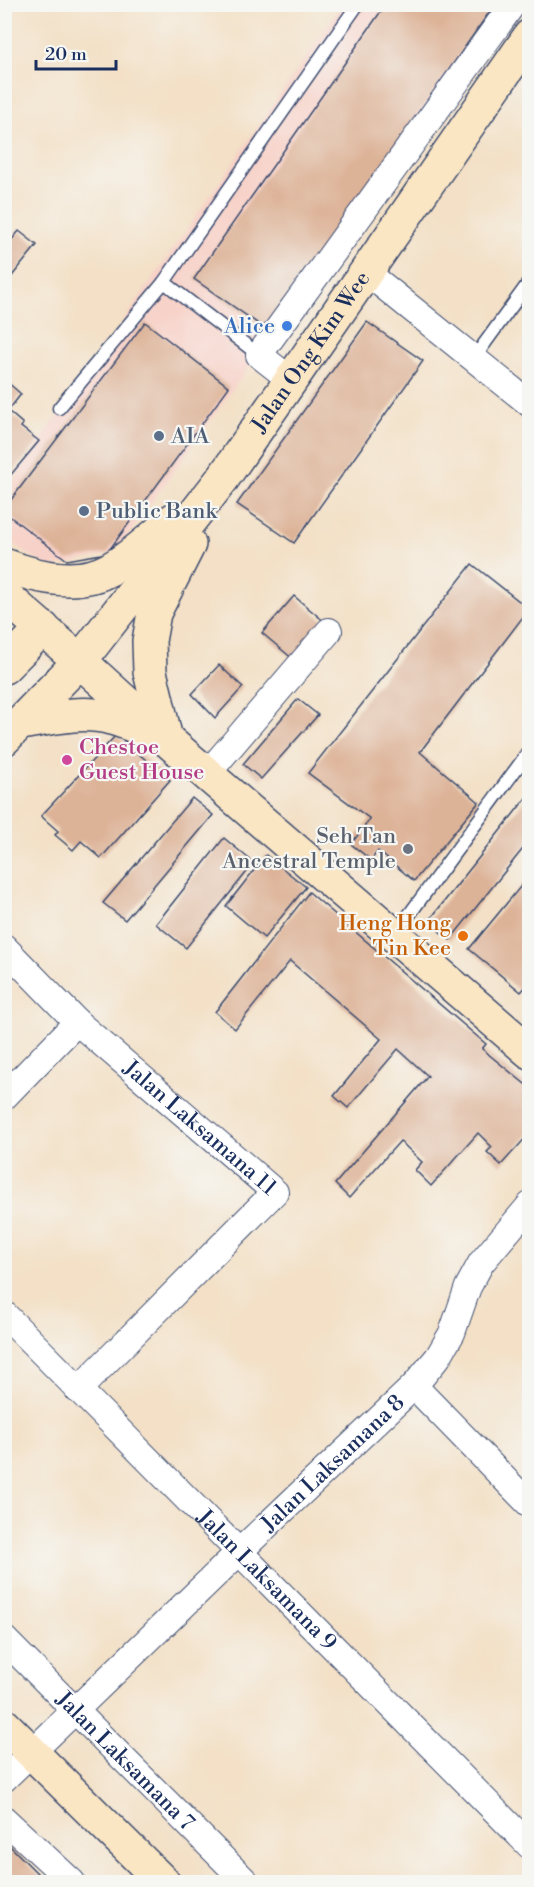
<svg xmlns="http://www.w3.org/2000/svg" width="534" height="1887" viewBox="0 0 534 1887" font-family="'Libre Bodoni',serif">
<rect width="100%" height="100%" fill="#f6f6f2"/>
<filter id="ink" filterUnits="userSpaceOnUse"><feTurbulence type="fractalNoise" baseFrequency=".0167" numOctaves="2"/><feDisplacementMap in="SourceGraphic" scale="12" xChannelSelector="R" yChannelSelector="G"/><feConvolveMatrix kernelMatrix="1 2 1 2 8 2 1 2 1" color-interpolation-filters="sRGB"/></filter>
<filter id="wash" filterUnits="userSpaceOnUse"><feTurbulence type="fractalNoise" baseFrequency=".008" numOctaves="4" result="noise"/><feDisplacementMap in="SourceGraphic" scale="24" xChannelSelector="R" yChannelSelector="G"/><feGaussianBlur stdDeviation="1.35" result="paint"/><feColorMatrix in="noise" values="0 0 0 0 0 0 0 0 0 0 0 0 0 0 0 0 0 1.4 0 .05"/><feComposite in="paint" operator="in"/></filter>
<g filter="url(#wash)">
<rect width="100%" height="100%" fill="#f3e0c6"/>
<path fill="#f7d1c8" d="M 342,5 L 510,5 L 115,553 L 48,568 L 5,538 L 5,492 Z"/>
<g id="blocks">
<g fill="#ddb398">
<path d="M 386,4 L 495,4 L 267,330 L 194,279 Z"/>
<path d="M 19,231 L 37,245 L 4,286 L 4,249 Z"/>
<path d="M 145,322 L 229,387 L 107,553 L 67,560 L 4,512 L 4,509 Z"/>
<path d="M 367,322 L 423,361 L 294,543 L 237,504 Z"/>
<path d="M 6,381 L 21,394 L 8,411 L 23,424 L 21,427 L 39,441 L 4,483 L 4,383 Z"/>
<path d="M 472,564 L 529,609 L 420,752 L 479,802 L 414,881 L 378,851 L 371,860 L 351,844 L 370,819 L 308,773 Z"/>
<path d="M 294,596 L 326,623 L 294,660 L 262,633 Z"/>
<path d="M 219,665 L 243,687 L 215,718 L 192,694 Z"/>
<path d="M 298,699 L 318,715 L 261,779 L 243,764 Z"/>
<path d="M 116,735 L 170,780 L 101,858 L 81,841 L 73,850 L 55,835 L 58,831 L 41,816 Z"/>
<path d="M 530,793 L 530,840 L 450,940 L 428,922 Z"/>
<path d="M 192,798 L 213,815 L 125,920 L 103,903 Z"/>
<path d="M 224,838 L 254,863 L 186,948 L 156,924 Z"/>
<path d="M 266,855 L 306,887 L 264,938 L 226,906 Z"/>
<path d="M 530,875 L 530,982 L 521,992 L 469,949 Z"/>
<path d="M 309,892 L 486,1044 L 482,1049 L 530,1088 L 530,1133 L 501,1165 L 487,1152 L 492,1147 L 478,1133 L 431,1186 L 415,1170 L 422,1162 L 400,1141 L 349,1198 L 335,1184 L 428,1076 L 398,1049 L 348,1108 L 334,1096 L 381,1039 L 290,961 L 235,1029 L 215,1012 Z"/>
<path d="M 4,1840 L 46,1882 L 4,1882 Z"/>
</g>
</g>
</g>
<g filter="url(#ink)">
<use href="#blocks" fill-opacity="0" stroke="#3b4a6e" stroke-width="1.5"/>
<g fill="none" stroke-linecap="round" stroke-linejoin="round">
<g stroke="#3b4a6e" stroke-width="15">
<g id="lane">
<path d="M 164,282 L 259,355"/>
<path d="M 474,358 L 530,281"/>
<path d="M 59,408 L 164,282 L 358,4"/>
<path d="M 395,934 L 530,750"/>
</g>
</g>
<g stroke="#3b4a6e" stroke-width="28">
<g id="street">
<path d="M 365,271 L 530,404"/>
<path d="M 291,380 L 259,355 L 513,4"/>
<path d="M 207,774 L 329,631"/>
<path id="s1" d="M 4,947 L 77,1022 L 275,1192 L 78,1390"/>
<path d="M 4,1097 L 77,1022"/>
<path id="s2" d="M 4,1314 L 530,1846"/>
<path d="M 414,1386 L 530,1505"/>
<path id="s3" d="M 4,1639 L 246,1882"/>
<path id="s4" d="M 4,1779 L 239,1552 L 414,1386 L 438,1357 L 452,1333 L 468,1287 L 481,1263 L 530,1205"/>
<path d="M 4,1819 L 72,1882"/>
</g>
</g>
<g stroke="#3b4a6e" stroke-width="36">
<g id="secondary">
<path d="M 4,565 C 36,577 79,587 110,569 C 133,556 153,537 173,520"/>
<path d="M 4,595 L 80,661 L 166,739 L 530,1052"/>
<path d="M 4,667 L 43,628"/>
<path d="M 21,723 C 51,718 81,710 111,718 C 124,721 138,728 151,733"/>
<path id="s5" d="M 4,739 L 80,661 L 223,478 L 530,36"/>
<path d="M 166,739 L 150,672 L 149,641 L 154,613 L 189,544"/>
<path d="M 4,1725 L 163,1882"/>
</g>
</g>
<use href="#lane" stroke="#fff" stroke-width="12"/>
<use href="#street" stroke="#fff" stroke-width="26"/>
<use href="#secondary" stroke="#fbe6c4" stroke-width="33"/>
</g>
</g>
<circle fill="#3f7fe0" stroke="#f6f6f2" stroke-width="2" cx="287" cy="326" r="6"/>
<g fill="#5c6f8a" stroke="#f6f6f2" stroke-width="2">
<circle cx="159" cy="436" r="6"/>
<circle cx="84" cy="511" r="6"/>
</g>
<circle fill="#d1479c" stroke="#f6f6f2" stroke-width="2" cx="67" cy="760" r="6"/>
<circle fill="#6b7280" stroke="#f6f6f2" stroke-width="2" cx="408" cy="849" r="6"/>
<circle fill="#e8710a" stroke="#f6f6f2" stroke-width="2" cx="463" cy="936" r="6"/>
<g text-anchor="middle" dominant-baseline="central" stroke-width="4.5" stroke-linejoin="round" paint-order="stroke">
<g font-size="22" fill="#366cbe" stroke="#f6f6f2" text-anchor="end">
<text x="275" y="326">Alice</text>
</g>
<g font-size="22" fill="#1b2f5e" stroke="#f6f6f2">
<text stroke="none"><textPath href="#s5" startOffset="495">Jalan Ong Kim Wee</textPath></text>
<text stroke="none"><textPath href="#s1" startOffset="267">Jalan Laksamana 11</textPath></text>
<text stroke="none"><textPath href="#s4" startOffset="456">Jalan Laksamana 8</textPath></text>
<text stroke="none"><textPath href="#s2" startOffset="374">Jalan Laksamana 9</textPath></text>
<text stroke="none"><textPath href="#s3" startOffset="172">Jalan Laksamana 7</textPath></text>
</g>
<g font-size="22" fill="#4e5e75" stroke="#f6f6f2" text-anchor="start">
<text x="171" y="436">AIA</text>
<text x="96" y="511">Public Bank</text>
</g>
<g font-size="22" fill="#b23c85" stroke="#f6f6f2" text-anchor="start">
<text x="79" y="747">Chestoe<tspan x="79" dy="25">Guest House</tspan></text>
</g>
<g font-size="22" fill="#5b616d" stroke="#f6f6f2" text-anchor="end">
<text x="396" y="836">Seh Tan<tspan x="396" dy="25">Ancestral Temple</tspan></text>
</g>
<g font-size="22" fill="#c56008" stroke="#f6f6f2" text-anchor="end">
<text x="451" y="923">Heng Hong<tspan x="451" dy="25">Tin Kee</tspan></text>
</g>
</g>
<rect width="534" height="1887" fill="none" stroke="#f6f6f2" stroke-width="24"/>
<path d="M36 60v9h80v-9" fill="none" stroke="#1b2f5e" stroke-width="3"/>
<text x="45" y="60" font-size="18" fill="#1b2f5e" stroke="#f6f6f2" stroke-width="4.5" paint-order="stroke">20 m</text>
</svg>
